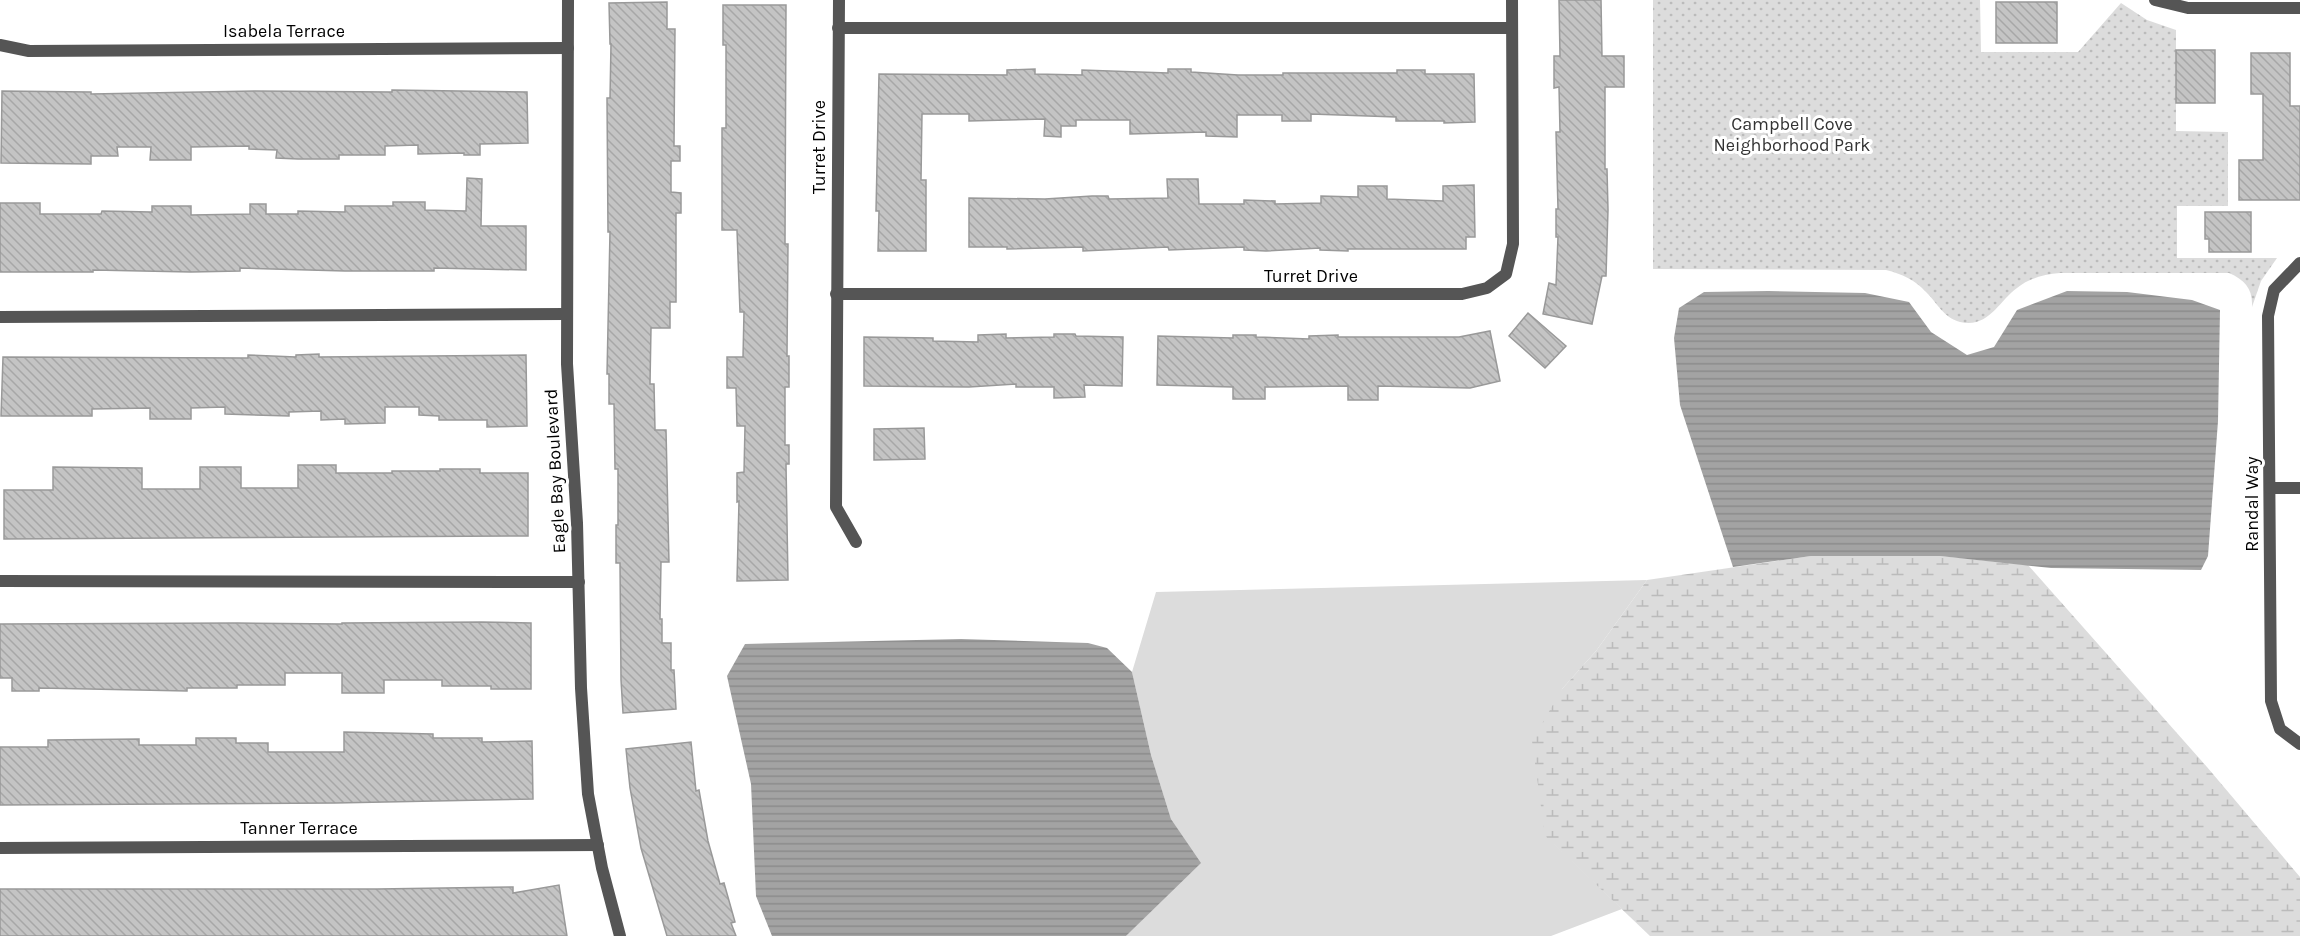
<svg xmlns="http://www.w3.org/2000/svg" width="2300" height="936" viewBox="0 0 2300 936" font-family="Karla,sans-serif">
<defs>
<pattern id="wetland-marsh" width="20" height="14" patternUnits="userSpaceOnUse" patternTransform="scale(1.5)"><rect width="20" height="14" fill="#dcdcdc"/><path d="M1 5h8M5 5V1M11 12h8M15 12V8" fill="none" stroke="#bbb"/></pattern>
<pattern id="park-dots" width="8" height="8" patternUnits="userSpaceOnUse" patternTransform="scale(1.5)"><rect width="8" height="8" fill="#dcdcdc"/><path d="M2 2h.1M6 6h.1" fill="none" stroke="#bbb" stroke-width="1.8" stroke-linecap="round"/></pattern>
<pattern id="water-rules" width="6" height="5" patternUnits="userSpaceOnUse" patternTransform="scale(1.5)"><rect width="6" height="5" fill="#a3a3a3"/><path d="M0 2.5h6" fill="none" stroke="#8b8b8b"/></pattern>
<pattern id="building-back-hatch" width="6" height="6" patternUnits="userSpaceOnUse" patternTransform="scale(1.5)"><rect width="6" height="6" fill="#c4c4c4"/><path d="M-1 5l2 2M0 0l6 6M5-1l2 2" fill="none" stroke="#a7a7a7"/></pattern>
</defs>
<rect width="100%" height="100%" fill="#fff"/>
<path fill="#dcdcdc" d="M 1647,580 L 1596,651 L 1562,689 L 1546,836 L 1622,909 L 1551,936 L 1126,936 L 1200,863 L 1171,819 L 1151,755 L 1132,672 L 1156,592 Z"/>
<path fill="url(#wetland-marsh)" d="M 1811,556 L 1940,556 L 2028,565 L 2207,767 L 2300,877 L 2300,936 L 1650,936 L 1545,836 L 1532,741 L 1562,689 L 1596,651 L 1647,580 Z"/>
<path fill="url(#park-dots)" d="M 1653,0 L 1980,0 L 1981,52 L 2078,52 L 2121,3 L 2147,20 L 2176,30 L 2176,131 L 2228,132 L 2228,206 L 2177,206 L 2177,258 L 2277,258 L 2261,281 L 2252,307 C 2253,289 2245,280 2229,273 L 2060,273 C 2044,274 2030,278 2017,288 C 1999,301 1988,329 1960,322 C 1943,317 1938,304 1926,292 C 1915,280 1902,274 1886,270 L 1653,269 Z"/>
<g fill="url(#water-rules)">
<path d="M 1768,291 L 1865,293 L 1909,302 L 1931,332 L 1967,355 L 1994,347 L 2017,310 L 2067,291 L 2127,292 L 2192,300 L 2220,310 L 2218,421 L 2208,556 L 2201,570 L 2051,568 L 1940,556 L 1811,556 L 1733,567 L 1680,405 L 1674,338 L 1679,308 L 1704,292 Z"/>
<path d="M 961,639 L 1088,643 L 1107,648 L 1132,672 L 1151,755 L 1171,819 L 1201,863 L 1126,936 L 772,936 L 756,896 L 751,784 L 727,676 L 745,644 Z"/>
</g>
<g fill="url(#building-back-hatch)" stroke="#999" stroke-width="1.5">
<path d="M 1559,0 L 1601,0 L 1602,56 L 1624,56 L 1624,87 L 1605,87 L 1605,169 L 1607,169 L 1608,210 L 1606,276 L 1602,276 L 1592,324 L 1543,314 L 1549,283 L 1556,285 L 1558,237 L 1556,237 L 1556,209 L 1558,209 L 1556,132 L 1560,132 L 1559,87 L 1554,88 L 1554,56 L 1560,56 Z"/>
<path d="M 667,2 L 667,29 L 675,29 L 674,146 L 680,146 L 680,161 L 671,161 L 671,192 L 681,193 L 681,213 L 676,213 L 676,302 L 670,302 L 670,328 L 651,328 L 650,384 L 654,384 L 655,430 L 666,430 L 669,562 L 661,562 L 660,619 L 662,619 L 662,643 L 671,643 L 671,670 L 674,670 L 676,709 L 623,713 L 621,680 L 620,563 L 616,563 L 616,525 L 618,525 L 618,469 L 615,469 L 614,404 L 609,404 L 609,374 L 607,374 L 610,232 L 608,232 L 607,98 L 610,98 L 611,44 L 610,44 L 609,3 Z"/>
<rect x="1996" y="2" width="61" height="41"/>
<path d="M 723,5 L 786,5 L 785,244 L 788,244 L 787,356 L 789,356 L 789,387 L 785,387 L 785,445 L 789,445 L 789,464 L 786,464 L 788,580 L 737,581 L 739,501 L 737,502 L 737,473 L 744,472 L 745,426 L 737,426 L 736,388 L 727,388 L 727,357 L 743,357 L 744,312 L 740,312 L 737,230 L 722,230 L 722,128 L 726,128 L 726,45 L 723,45 Z"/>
<rect x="2176" y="50" width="39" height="53"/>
<path d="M 2251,53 L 2290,53 L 2290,106 L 2300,106 L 2300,200 L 2239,200 L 2239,160 L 2263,160 L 2263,94 L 2251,94 Z"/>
<path d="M 1035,69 L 1035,74 L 1082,75 L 1082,70 L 1168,73 L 1168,69 L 1191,69 L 1191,72 L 1238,75 L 1283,75 L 1283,73 L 1397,73 L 1397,70 L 1425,70 L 1425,74 L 1474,74 L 1475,122 L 1444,123 L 1444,121 L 1396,121 L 1396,117 L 1311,114 L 1311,121 L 1282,121 L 1282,115 L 1237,115 L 1237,137 L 1206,136 L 1206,132 L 1130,134 L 1130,120 L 1076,120 L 1076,126 L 1061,126 L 1061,137 L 1044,136 L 1045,119 L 969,121 L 969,114 L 922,114 L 921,180 L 926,180 L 926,251 L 878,251 L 879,211 L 876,211 L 879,74 L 1007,75 L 1007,70 Z"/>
<path d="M 392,90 L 527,92 L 528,143 L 480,144 L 480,155 L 464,155 L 464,153 L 418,154 L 418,145 L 385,146 L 385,155 L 339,155 L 339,159 L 298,159 L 276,158 L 277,150 L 249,149 L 249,146 L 191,147 L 191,160 L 150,160 L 151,147 L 117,147 L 118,156 L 91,156 L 91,164 L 1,163 L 2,91 L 91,92 L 91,94 L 255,91 L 392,92 Z"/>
<path d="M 467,178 L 482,179 L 481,226 L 526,226 L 526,270 L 434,268 L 434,271 L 345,271 L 240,268 L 240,271 L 191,272 L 93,270 L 93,272 L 0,272 L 0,203 L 40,203 L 40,214 L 101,214 L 102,211 L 152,212 L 152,206 L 191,206 L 191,215 L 250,214 L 250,204 L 266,204 L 266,214 L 298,214 L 298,211 L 345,212 L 345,206 L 393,206 L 393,202 L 425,202 L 425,210 L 466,211 Z"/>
<path d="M 1167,179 L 1198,179 L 1199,204 L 1244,204 L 1244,200 L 1275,201 L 1275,204 L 1321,203 L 1321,196 L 1358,197 L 1358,186 L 1387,186 L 1387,199 L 1443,201 L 1443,186 L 1474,185 L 1475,237 L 1466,237 L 1466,249 L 1348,249 L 1348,251 L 1320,250 L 1320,248 L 1266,251 L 1244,250 L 1244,247 L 1169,250 L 1168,247 L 1083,251 L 1083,247 L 1007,249 L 1007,247 L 969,247 L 969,198 L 1045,199 L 1092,196 L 1108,196 L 1109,199 L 1168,198 Z"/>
<path d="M 2205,212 L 2251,212 L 2251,252 L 2209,252 L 2209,239 L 2205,239 Z"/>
<path d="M 1528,313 L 1566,346 L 1545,368 L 1509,336 Z"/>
<path d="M 1490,331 L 1500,381 L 1470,388 L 1378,386 L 1378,400 L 1348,400 L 1348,386 L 1265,387 L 1265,399 L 1233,399 L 1233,387 L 1157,385 L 1158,336 L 1233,338 L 1233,335 L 1256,335 L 1256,337 L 1309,339 L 1309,336 L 1338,335 L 1338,337 L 1459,337 Z"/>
<path d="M 1006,334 L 1006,338 L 1054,337 L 1054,334 L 1075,334 L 1076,336 L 1123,337 L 1122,386 L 1084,385 L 1085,397 L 1054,398 L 1054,387 L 1016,387 L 1016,384 L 969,387 L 864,386 L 864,337 L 933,338 L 933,341 L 978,342 L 978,335 Z"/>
<path d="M 319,354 L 319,357 L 526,355 L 527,426 L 487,427 L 487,420 L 439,420 L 439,416 L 419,415 L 419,407 L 385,407 L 385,423 L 345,424 L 345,419 L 321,420 L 321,411 L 289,412 L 289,416 L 225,414 L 225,407 L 191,408 L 191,419 L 150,419 L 150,408 L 92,409 L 92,416 L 1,416 L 3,357 L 248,358 L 248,355 L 296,357 L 296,355 Z"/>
<path d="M 924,428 L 925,459 L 874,460 L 874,429 Z"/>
<path d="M 298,465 L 336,465 L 336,473 L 392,473 L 392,471 L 440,471 L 440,469 L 480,469 L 480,473 L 528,473 L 528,536 L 4,539 L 4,490 L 53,490 L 53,467 L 142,468 L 142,489 L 200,489 L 200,467 L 241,467 L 241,488 L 298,488 Z"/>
<path d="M 482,622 L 531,623 L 531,689 L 491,689 L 491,686 L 442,686 L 442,680 L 384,680 L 384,693 L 342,693 L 342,673 L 285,673 L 285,685 L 237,685 L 237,688 L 187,688 L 187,691 L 39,688 L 39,691 L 12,691 L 12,678 L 0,678 L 0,624 L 237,623 L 342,624 L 342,623 Z"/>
<path d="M 344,732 L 433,734 L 433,738 L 482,738 L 482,742 L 532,741 L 533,799 L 335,803 L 0,805 L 0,747 L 48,747 L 48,740 L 139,739 L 139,745 L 196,745 L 196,738 L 236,738 L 236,743 L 268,743 L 268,752 L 344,752 Z"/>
<path d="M 691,742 L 696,791 L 699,790 L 708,841 L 720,884 L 724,883 L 735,922 L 731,923 L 736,936 L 667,936 L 641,848 L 630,788 L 626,749 Z"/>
<path d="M 559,885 L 567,936 L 0,936 L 0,889 L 377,889 L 513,887 L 513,893 Z"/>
</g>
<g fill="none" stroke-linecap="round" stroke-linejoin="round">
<g stroke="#555" stroke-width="12">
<path d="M 568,0 L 567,364 L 577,523 L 581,688 L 588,794 L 602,868 L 620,936"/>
<path d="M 839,0 L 836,507 L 856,542"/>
<path d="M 2155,0 L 2188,8 L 2300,8"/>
<path d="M 838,28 L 1512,28"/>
<path d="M 0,45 L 29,51 L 568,48"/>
<path d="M 2300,263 L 2274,290 L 2268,316 L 2271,701 L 2280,729 L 2300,744"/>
<path d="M 836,294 L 1462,294 L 1487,288 L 1506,274 L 1513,244 L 1512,0"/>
<path d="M 0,317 L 566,314"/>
<path d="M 2270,488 L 2300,488"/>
<path d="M 0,581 L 579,582"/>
<path d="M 0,848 L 598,845"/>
</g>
</g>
<g text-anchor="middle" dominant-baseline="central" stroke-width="6" stroke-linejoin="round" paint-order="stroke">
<g font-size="18" fill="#000" stroke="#fff">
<text x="284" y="31">Isabela Terrace</text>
<text transform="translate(819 147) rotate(-90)">Turret Drive</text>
<text x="1311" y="276">Turret Drive</text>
<text transform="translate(555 471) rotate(-93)">Eagle Bay Boulevard</text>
<text transform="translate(2252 504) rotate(-90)">Randal Way</text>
<text x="299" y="828">Tanner Terrace</text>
</g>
<g font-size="18" fill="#333" stroke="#fff">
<text x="1792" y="124">Campbell Cove<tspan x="1792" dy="21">Neighborhood Park</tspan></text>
</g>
</g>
</svg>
